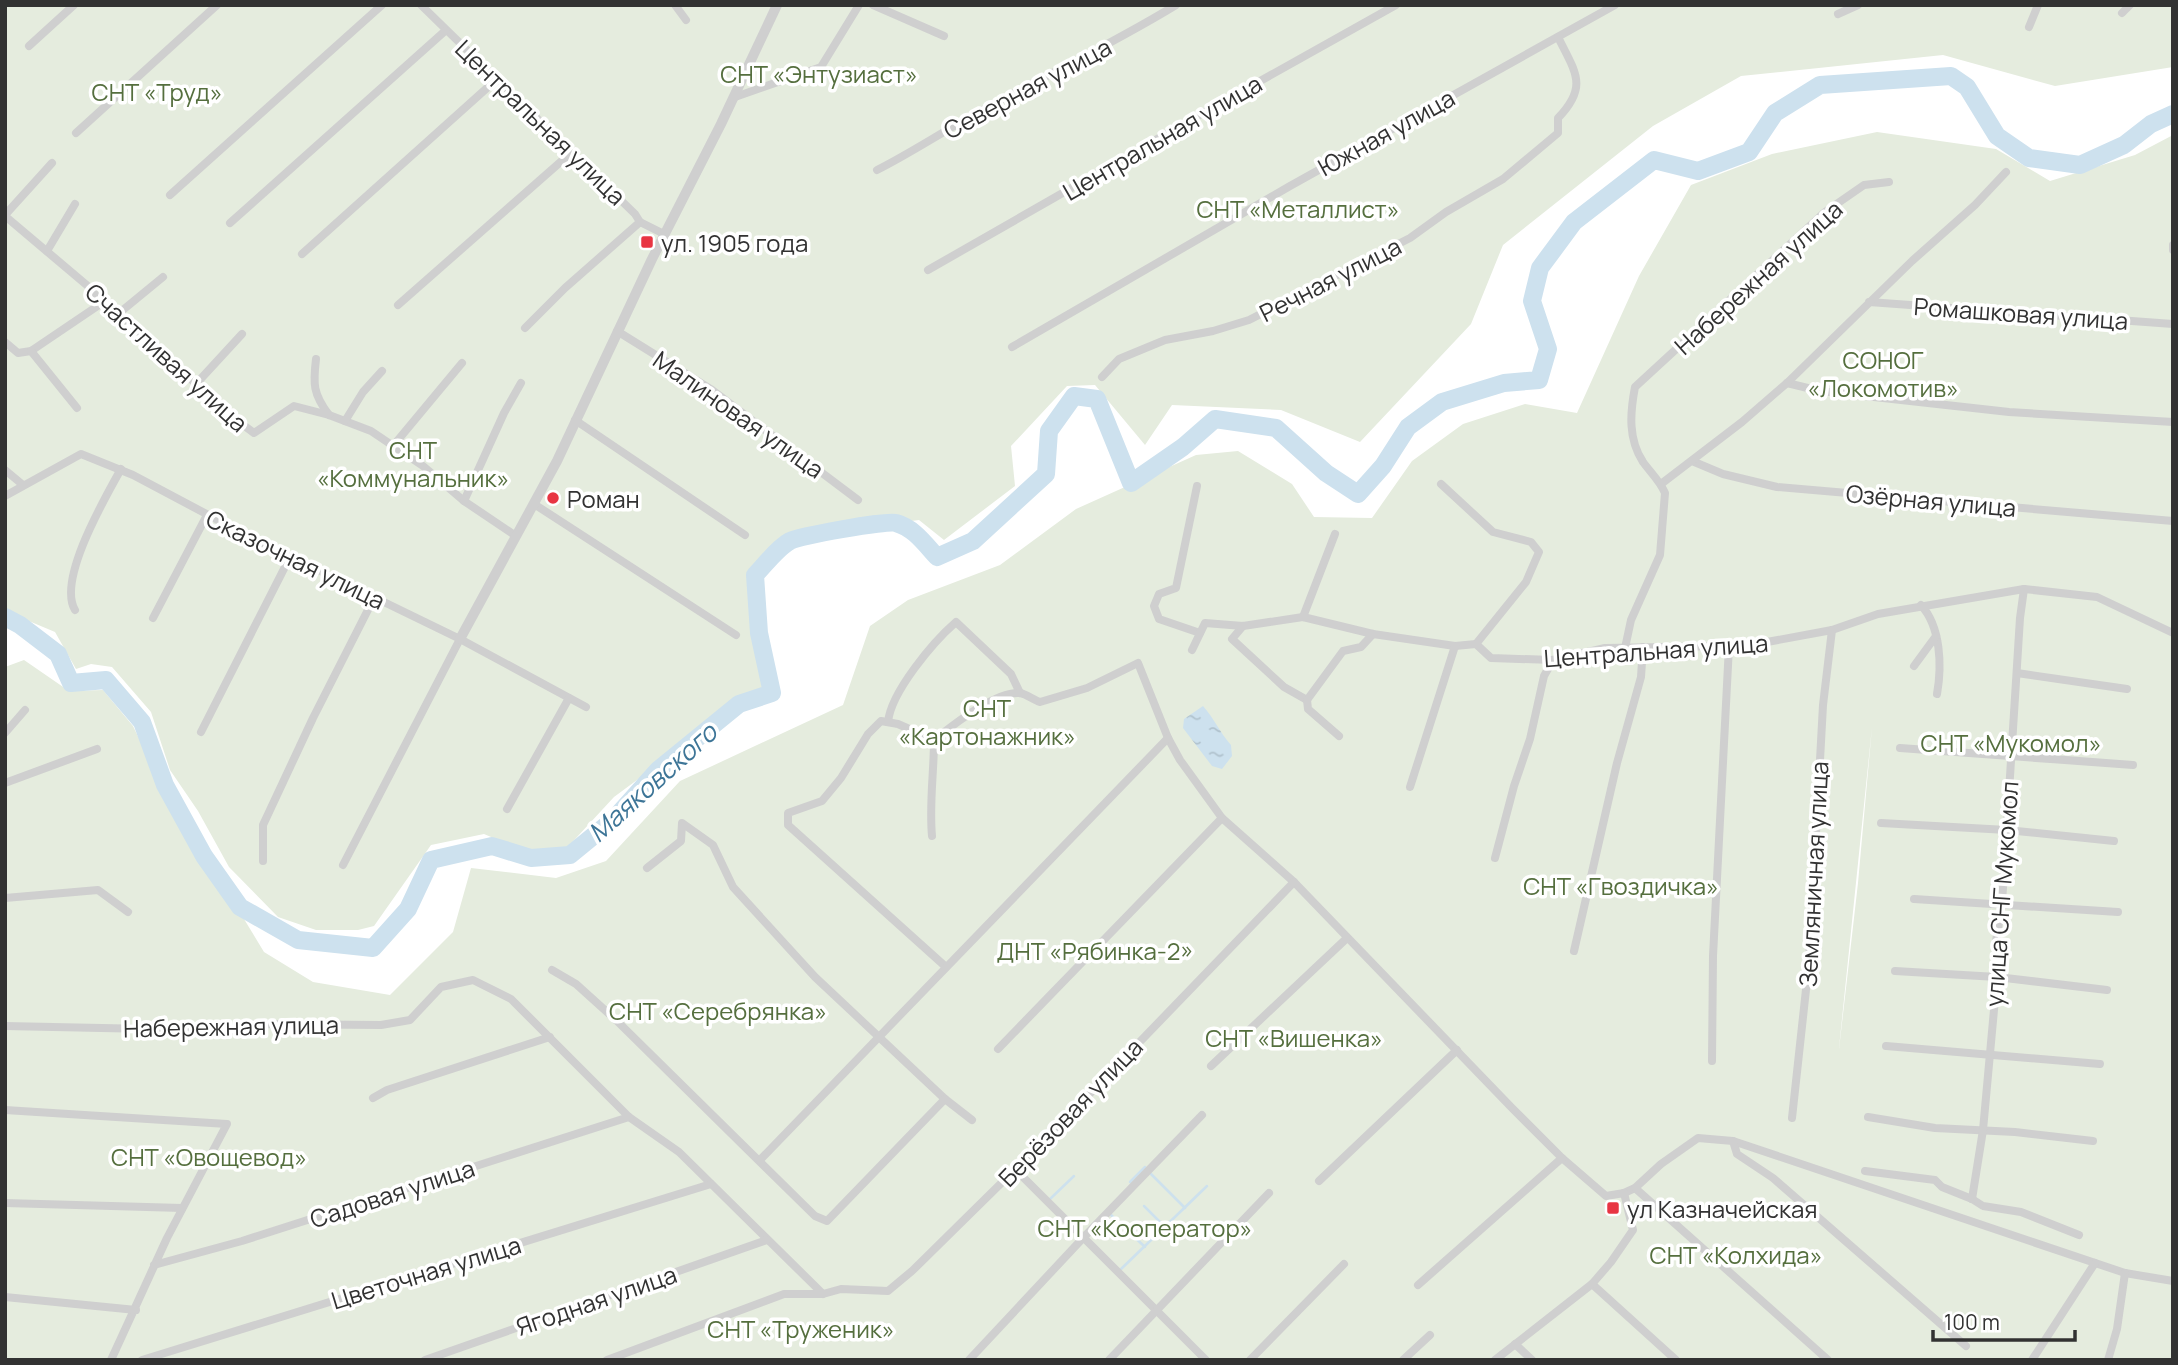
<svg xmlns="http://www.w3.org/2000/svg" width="2178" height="1365" viewBox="0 0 2178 1365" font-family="Manrope,sans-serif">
<defs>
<pattern id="water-ripples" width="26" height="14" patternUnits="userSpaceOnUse" patternTransform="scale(1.75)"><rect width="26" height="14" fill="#cde1ee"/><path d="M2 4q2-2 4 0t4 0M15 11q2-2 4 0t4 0" fill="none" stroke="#b0c2cd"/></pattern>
</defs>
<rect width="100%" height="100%" fill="#fff"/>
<g fill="#e5ecde" fill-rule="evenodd">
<path d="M 5,5 L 2173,5 L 2173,67 L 2055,86 L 1943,55 L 1741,76 L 1653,126 L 1503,245 L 1471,324 L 1360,442 L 1281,410 L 1172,405 L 1145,445 L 1095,385 L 1067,386 L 1011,446 L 1015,486 L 944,540 L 919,520 L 816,533 L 788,542 L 755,575 L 772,693 L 737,706 L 614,797 L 565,850 L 522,850 L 484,834 L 431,845 L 374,926 L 358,930 L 316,930 L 278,917 L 229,867 L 198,811 L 170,770 L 151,712 L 112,667 L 91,664 L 76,669 L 55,632 L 5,611 Z"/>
<path d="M 1877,132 L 1996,149 L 2050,181 L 2135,155 L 2173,135 L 2173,1360 L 5,1360 L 5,667 L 24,660 L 69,691 L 103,690 L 133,726 L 189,842 L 216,873 L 264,952 L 313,982 L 390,995 L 453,932 L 471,868 L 556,878 L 606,861 L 680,781 L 843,705 L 870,626 L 908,600 L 1000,565 L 1076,509 L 1196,455 L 1238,451 L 1292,484 L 1314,517 L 1372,518 L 1412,461 L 1463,424 L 1525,404 L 1577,413 L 1639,276 L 1691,185 L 1772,154 ZM 1872,727 L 1858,883 L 1839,1049 L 1839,1048 Z"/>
</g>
<path fill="url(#water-ripples)" d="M 1203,706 C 1214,718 1220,733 1231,745 L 1232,756 L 1222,769 L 1212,766 L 1183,728 L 1184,719 Z"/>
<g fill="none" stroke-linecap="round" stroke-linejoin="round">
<g stroke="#cde1ee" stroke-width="2.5">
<path d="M 1150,1173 L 1185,1208"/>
<path d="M 1130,1182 L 1145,1167"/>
<path d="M 1049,1200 L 1074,1176"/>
<path d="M 1144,1206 L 1165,1227"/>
<path d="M 1110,1214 L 1145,1247"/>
<path d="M 1120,1270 L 1207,1186"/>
</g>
<path stroke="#cde1ee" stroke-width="18" d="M 5,617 L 20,625 L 58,654 L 71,683 L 106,680 L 142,722 L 165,785 L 204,856 L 240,907 L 298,940 L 373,948 L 408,909 L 431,860 L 492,846 L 531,858 L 570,855 L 614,819 L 658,770 L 739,704 L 772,693 L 759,633 L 755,575 C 765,565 777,548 790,541 C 800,536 887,520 896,523 C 914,528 925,544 937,557 L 973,541 L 1046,474 L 1049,431 L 1074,396 L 1097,399 L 1131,483 L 1183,447 L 1215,419 L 1276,428 L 1326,473 L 1358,494 L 1383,466 L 1408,427 L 1442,402 L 1504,383 L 1539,380 L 1548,349 L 1532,301 L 1540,268 L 1574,222 L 1654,160 L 1698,171 L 1749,152 L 1775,113 L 1820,85 L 1951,76 L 1967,87 L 1997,136 L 2029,158 L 2080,165 L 2124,145 L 2151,124 L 2173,114"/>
<g stroke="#cfcfcf" stroke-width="8">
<path d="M 421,5 L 635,214 L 640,222 L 664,234"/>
<path d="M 675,5 L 686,20"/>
<path d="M 873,5 L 944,36"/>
<path d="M 2122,13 L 2130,5"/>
<path d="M 1838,14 L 1858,5"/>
<path d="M 2029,27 L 2038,5"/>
<path d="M 29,46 L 74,5"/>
<path d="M 735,97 L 821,67 L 859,5"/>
<path d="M 76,133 L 217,5"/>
<path d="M 877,170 C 909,154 939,134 970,117 C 1038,79 1109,46 1176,5"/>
<path d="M 170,195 L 382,5"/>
<path d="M 5,215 L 52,163"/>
<path d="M 5,216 L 89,287 L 102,303 L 124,318 L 230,415 L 254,433 L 294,406 L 329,415 L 371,431 L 423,466 L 464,501 L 516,536"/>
<path d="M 230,223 L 445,31"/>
<path d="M 2173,245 L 2173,250"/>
<path d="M 47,251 L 75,204"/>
<path d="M 302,254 L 497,79"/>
<path d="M 928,270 L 1194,118 L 1396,5"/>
<path d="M 1869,302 L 2173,324"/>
<path d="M 398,305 L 573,151"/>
<path d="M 118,314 L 163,277"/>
<path d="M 525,328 L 565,288 L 640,222"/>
<path d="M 617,331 L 712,390 L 858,500"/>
<path d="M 5,342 L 18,353 L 31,351 L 102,303"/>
<path d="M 1012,347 L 1290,186 L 1615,5"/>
<path d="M 31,351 L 77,408"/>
<path d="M 316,359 C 313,384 313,394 329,415"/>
<path d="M 1102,377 L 1119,359 L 1165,340 L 1213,331 L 1249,320 L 1410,238 L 1446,212 L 1503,179 L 1558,133 L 1558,118 C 1589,86 1575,72 1558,37"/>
<path d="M 1787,383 L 1820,391 L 2009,412 L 2173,422"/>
<path d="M 196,384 L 242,334"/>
<path d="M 575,420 L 745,535"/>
<path d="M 345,421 L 363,392 L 382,371"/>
<path d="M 393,446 L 462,363"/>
<path d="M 1692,461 L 1723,474 L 1777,487 L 2173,521"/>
<path d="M 5,470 L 23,485"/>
<path d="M 1441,484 L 1493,532 L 1531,542 L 1539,552 L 1526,582 L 1476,644"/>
<path d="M 1661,484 L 1742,422 L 1787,383 L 1912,261 L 1975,205 L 2006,172"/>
<path d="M 1197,486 L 1176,588 L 1159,594 L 1154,606 L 1159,619 L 1200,633"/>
<path d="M 5,496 L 81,454 L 133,475 L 246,535 L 460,639 L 586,707"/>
<path d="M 464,501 L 504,413 L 521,383"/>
<path d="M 534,504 L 736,635"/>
<path d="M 1921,605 C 1941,627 1942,666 1937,694"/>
<path d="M 75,610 C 57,580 105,498 121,469"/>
<path d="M 1303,617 L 1335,534"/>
<path d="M 153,618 L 207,515"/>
<path d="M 1243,626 L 1232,639 L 1284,687 L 1307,700 L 1343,651 L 1361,647 L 1373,634"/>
<path d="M 1625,648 L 1631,620 L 1660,555 L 1665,493 C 1660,481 1651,473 1643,462 C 1628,439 1630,413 1635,387 L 1825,212 L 1864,185 L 1889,182"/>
<path d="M 1192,650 L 1205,623 L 1243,626 L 1303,617 L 1373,634 L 1455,646 L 1476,644 L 1491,658 L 1553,660 L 1605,648 L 1729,646 L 1767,642 L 1832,630 L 1878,614 L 2024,589 L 2097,597 L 2173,633"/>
<path d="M 1914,666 L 1936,636"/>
<path d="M 2017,673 L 2127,689"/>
<path d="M 1307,700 L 1308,709 L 1339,736"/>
<path d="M 888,722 C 891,692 933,642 956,622 L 1011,674 L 1020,693"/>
<path d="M 201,732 L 290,557"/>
<path d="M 5,733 L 25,710"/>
<path d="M 934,740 C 952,726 995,691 1020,693 C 1026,694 1034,700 1040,702 L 1087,688 L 1138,663 L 1168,738 L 1180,760 L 1222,818 L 1294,882 L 1512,1108 L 1562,1158 L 1606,1196 L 1624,1193 L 1635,1188 L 1661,1164 L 1698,1138 L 1733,1141 L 2125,1273 L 2173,1281"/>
<path d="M 1900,748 L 2133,765"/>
<path d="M 5,783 L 97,749"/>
<path d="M 1410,787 L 1455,646"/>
<path d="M 507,809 L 569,698"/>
<path d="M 1881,823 L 2007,830 L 2114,841"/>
<path d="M 932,836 C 929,804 934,772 934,740 L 898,724 L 881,721 L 868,734 L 841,778 L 822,801 L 788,813 L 788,825 L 946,967"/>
<path d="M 1495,858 L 1514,786 L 1530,739 L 1544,676 L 1553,660"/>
<path d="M 263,861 L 263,825 L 313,718 L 374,598"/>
<path d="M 343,865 L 460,639"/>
<path d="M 647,868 L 681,841 L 682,823 L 713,845 L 733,887 L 815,977 L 945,1099 L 972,1120"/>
<path d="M 5,898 L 98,890 L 128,912"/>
<path d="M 1914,899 L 2118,912"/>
<path d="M 1574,951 L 1617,763 L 1641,677 L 1643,647"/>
<path d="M 552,970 L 576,984 L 617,1021 L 815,1216 L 827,1221 L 945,1099"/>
<path d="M 1895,971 L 1997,977 L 2107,990"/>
<path d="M 5,1026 L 246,1031 L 255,1024 L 381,1025 L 410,1020 L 441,987 L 473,980 L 511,999 L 629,1117 L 679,1152 L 823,1294"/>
<path d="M 1886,1046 L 2100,1064"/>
<path d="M 998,1049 L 1222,818"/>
<path d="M 1712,1061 L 1713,956 L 1729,646"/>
<path d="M 1211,1066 L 1347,938"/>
<path d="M 373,1098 L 387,1090 L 550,1037"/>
<path d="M 5,1110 L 227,1124 L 167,1238 L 111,1360"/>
<path d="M 1868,1117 L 1935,1128 L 2015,1132 L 2093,1141"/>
<path d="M 1792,1118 L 1809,962 L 1823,705 L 1832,630"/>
<path d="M 1733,1141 L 1737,1154 L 1773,1178 L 1966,1346"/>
<path d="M 760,1160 L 1168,738"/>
<path d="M 1015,1169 L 1206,1360"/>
<path d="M 1865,1171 L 1935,1180 L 1942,1187 L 1972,1199 L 1983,1206 L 2021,1212 L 2079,1235"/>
<path d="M 1319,1181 L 1457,1050"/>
<path d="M 1635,1188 L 1828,1360"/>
<path d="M 1972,1199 L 1983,1130 L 1997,977 L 1996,941 L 2002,903 L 2020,618 L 2024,589"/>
<path d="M 5,1203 L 182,1208"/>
<path d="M 154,1265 L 242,1241 L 629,1117"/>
<path d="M 1592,1284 L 1676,1360"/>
<path d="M 1418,1285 L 1562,1158"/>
<path d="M 5,1297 L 136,1310"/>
<path d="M 1515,1344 L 1532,1360"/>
<path d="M 142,1360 L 711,1184"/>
<path d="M 425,1360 L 767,1240"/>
<path d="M 607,1360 L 784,1294 L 823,1294 L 841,1289 L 888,1291 L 912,1271 L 1047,1138 L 1294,882"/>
<path d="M 969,1360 L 1083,1238 L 1202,1115"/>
<path d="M 1109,1360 L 1269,1193"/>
<path d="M 1250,1360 L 1344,1264"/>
<path d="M 1403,1360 L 1430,1335"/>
<path d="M 1495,1360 L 1592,1284 L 1611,1262 L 1633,1230 L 1624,1193"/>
<path d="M 2032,1360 L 2095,1263"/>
<path d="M 2108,1360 L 2117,1329 L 2125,1273"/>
</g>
<path stroke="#cfcfcf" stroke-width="10" d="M 460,639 L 557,461 L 652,259 L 721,124 L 777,5"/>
</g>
<g fill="#e83543" stroke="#fff" stroke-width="2.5">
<rect x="640" y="235" width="14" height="14" rx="3.5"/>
<circle cx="553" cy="498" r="7"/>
<rect x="1606" y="1201" width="14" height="14" rx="3.5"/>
</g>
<g text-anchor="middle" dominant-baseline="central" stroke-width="7" stroke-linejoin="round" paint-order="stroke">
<g font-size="24" fill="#556f3e" stroke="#fff">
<text x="819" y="73">СНТ «Энтузиаст»</text>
<text x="157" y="91">СНТ «Труд»</text>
<text x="1298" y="208">СНТ «Металлист»</text>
<text x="1883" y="359">СОНОГ<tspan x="1883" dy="28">«Локомотив»</tspan></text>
<text x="413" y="449">СНТ<tspan x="413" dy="28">«Коммунальник»</tspan></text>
<text x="987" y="707">СНТ<tspan x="987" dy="28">«Картонажник»</tspan></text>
<text x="2011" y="742">СНТ «Мукомол»</text>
<text x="1621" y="885">СНТ «Гвоздичка»</text>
<text x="1095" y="950">ДНТ «Рябинка-2»</text>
<text x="718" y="1010">СНТ «Серебрянка»</text>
<text x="1294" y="1037">СНТ «Вишенка»</text>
<text x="209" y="1156">СНТ «Овощевод»</text>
<text x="1145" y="1227">СНТ «Кооператор»</text>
<text x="1736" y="1254">СНТ «Колхида»</text>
<text x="801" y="1328">СНТ «Труженик»</text>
</g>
<g font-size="24" fill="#323232" stroke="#fff">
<text transform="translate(1027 88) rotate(-28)">Северная улица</text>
<text transform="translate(541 122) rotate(44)">Центральная улица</text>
<text transform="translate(1386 132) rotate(-29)">Южная улица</text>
<text transform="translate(1162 137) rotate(-30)">Центральная улица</text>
<text transform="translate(1758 277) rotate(-42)">Набережная улица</text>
<text transform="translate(1330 279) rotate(-27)">Речная улица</text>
<text transform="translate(2021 313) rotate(4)">Ромашковая улица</text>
<text transform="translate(167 357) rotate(42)">Счастливая улица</text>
<text transform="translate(739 414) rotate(35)">Малиновая улица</text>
<text transform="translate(1931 500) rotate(5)">Озёрная улица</text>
<text transform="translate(296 559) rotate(26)">Сказочная улица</text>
<text transform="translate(1656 650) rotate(-4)">Центральная улица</text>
<text transform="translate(1813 874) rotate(-87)">Земляничная улица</text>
<text transform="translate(2001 894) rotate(-86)">улица СНГ Мукомол</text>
<text transform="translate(231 1026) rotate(-1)">Набережная улица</text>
<text transform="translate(1070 1112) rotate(-46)">Берёзовая улица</text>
<text transform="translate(392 1193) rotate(-18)">Садовая улица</text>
<text transform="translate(426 1272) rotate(-17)">Цветочная улица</text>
<text transform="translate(596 1300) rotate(-19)">Ягодная улица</text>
</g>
<g font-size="24" fill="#323232" stroke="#fff" text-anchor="start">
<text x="661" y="242">ул. 1905 года</text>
<text x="567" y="498">Роман</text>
<text x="1627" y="1208">ул Казначейская</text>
</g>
<g font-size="26" font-style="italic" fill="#3d7597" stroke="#fff">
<text transform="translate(652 782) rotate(-42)">Маяковского</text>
</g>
</g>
<rect width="2178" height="1365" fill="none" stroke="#323232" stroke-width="14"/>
<path d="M1933 1330v10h142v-10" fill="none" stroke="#323232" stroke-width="3.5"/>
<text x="1944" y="1330" font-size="21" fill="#323232" stroke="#ffffff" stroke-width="5" paint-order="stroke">100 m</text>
</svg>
